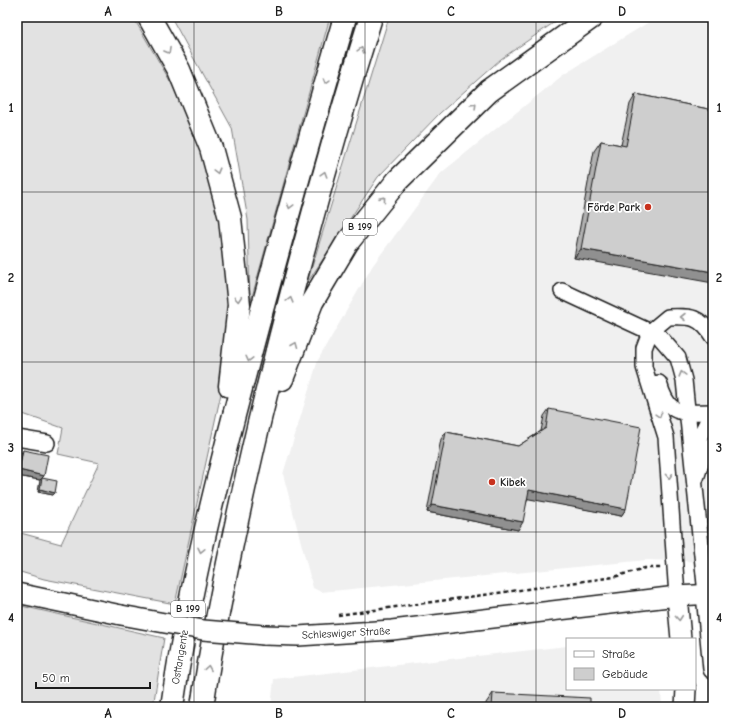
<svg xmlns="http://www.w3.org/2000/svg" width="730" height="724" viewBox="0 0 730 724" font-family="'Comic Neue',sans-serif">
<rect width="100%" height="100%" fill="#fff"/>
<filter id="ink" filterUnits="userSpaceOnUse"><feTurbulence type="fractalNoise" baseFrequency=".025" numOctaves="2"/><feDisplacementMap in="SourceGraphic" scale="8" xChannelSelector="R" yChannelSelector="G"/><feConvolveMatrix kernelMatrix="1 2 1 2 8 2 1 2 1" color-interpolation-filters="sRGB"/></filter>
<g filter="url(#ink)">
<g fill="#f0f0f0">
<path d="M 657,17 L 713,17 L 713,562 L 647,560 L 321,592 L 313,588 L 283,474 L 318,360 L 373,265 L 441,173 L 563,75 Z"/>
<path d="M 567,646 L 567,689 L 661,689 L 662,707 L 271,707 L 274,679 Z"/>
</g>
<g fill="#e2e2e2" stroke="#7f7f7f">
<path d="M 17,17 L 133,17 L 173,86 L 209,172 L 226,252 L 229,306 L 222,389 L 175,604 L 44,579 L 17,571 L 17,532 L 61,544 L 99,463 L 58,454 L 63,428 L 17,412 Z"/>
<path d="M 171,17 L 330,17 L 250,304 L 248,220 L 232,128 Z"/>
<path d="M 389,17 L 562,17 L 501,59 L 440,113 L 378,177 L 307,283 Z"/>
<path d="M 17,605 L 164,638 L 153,707 L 17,707 Z"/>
</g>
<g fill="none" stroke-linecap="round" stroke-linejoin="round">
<g stroke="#1c1c1c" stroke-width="18">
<g id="minor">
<path d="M 562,291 L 659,336 L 678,358 L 684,380 L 706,594"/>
<path d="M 659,383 C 669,418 681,412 713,412"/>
<path d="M 17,438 L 47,443"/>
<path d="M 692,452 L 706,424 L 713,416"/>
<path d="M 696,478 C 700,468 703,449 713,444"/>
<path d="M 677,596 L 666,437 L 644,367 L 644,348 L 650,332 L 668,317 C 691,316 700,316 713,337"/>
</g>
</g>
<g stroke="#1c1c1c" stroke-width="22">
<g id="major">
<path d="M 17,593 L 121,615"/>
<path d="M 706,594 L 713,669"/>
<path d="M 677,596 L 681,639"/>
<path d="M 264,635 L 298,636 L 392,630 L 677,596 L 713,594"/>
<path d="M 685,707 L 686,689"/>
</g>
</g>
<g stroke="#1c1c1c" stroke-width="25">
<g id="highway">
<path d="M 149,17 L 179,70 L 211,148 L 230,218 L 239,305 L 230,386"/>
<path d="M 282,379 L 312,302 L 347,243 L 398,180 L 489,91 L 592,17"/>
<path d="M 172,707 C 187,602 212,499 239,396 C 272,269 308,143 345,17"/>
<path d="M 202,707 C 216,612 237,517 259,423 C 292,287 329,151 371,17"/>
</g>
</g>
<path stroke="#1c1c1c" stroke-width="2.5" stroke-dasharray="4 3" stroke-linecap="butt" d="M 338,615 L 614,577 L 645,568 L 661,568"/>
<use href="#minor" stroke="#fff" stroke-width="15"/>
<use href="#major" stroke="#fff" stroke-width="19"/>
<use href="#highway" stroke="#fff" stroke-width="22"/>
<g stroke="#1c1c1c" stroke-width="22" stroke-linecap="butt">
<path id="major-bridge" d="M 121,615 L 203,630 L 264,635"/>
</g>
<use href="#major-bridge" stroke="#fff" stroke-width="19"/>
</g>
<g fill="#b1b1b1" stroke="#1c1c1c">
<path d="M 636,94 L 713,110 L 574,258 L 594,151 L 601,141 L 621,145 L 630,104 Z"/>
<path d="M 549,409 L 626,509 L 621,516 L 528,498 L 518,530 L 427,512 L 441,439 L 446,432 L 518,446 L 541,431 L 544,416 Z"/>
<path d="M 23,450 L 42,478 L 53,495 L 38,492 L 40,480 L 17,476 L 17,470 L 20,455 Z"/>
<path d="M 493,693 L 590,707 L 486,707 L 486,703 Z"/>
</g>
<g fill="#909090" stroke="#1c1c1c">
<path d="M 581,249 L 713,272 L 713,283 L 574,258 Z"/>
<path d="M 19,470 L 44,476 L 40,480 L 17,476 L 17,474 Z"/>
<path d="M 40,489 L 55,493 L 53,495 L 38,492 Z"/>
<path d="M 529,490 L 626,509 L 621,516 L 524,498 Z"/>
<path d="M 432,505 L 523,522 L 518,530 L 427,512 Z"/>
</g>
<g fill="#cecece" stroke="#1c1c1c">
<path d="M 636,94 L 713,110 L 713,272 L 581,249 L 601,141 L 626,146 Z"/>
<path d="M 549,409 L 641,427 L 626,509 L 529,490 L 523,522 L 432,505 L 446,432 L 518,446 L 546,428 Z"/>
<path d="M 23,450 L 48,455 L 44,476 L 19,470 Z"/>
<path d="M 42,478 L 57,481 L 55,493 L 40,489 Z"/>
<path d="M 493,693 L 590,698 L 590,707 L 492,707 Z"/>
<path d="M 306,704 L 365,707 L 305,707 Z"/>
</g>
<defs><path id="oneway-chevron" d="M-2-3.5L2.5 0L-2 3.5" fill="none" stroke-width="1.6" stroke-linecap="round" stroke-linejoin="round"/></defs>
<g stroke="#999">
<use href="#oneway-chevron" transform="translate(361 50) rotate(-73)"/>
<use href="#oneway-chevron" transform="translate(168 51) rotate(61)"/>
<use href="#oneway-chevron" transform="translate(326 81) rotate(106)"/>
<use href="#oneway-chevron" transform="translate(474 106) rotate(-44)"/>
<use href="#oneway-chevron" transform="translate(217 171) rotate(75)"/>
<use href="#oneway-chevron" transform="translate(324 174) rotate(-73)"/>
<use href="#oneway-chevron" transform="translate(383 199) rotate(-51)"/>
<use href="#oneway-chevron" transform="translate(290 206) rotate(105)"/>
<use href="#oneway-chevron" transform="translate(238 299) rotate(85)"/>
<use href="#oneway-chevron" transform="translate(290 300) rotate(-75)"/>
<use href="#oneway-chevron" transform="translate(683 317) rotate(-180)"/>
<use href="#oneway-chevron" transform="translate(295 345) rotate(-68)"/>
<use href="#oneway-chevron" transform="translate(249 359) rotate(104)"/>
<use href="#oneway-chevron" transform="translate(682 374) rotate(-105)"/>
<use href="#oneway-chevron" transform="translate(659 415) rotate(73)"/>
<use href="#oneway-chevron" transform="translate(669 476) rotate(86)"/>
<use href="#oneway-chevron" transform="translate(201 550) rotate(102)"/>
<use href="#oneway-chevron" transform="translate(679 618) rotate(85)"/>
<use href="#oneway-chevron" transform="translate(208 668) rotate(-81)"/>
</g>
</g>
<path fill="none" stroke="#1c1c1c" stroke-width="1" stroke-opacity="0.55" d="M 194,17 L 194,707M 365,17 L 365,707M 536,17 L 536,707M 17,192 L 713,192M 17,362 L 713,362M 17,532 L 713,532"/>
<g fill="#c8321e" stroke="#fff" stroke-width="1.5">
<circle cx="648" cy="207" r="4"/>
<circle cx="492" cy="482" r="4"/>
</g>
<g text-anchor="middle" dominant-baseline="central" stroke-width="3.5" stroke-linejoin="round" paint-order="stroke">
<g fill="#fff" stroke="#606060" stroke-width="1">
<rect x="343" y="219" width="34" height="16" rx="3"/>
<rect x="171" y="601" width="34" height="16" rx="3"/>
</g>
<g font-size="10" font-weight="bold" fill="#1c1c1c">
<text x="360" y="227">B 199</text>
<text x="188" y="609">B 199</text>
</g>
<g font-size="11" font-weight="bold" fill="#1c1c1c" stroke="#fff" text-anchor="end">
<text x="640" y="207">Förde Park</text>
<text x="500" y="482" text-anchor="start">Kibek</text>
</g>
<g font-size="11" fill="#1c1c1c" stroke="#fff">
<text transform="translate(346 633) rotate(-3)">Schleswiger Straße</text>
<text transform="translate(180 657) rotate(-80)">Osttangente</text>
</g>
</g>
<rect width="730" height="724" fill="none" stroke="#fff" stroke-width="44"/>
<rect x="566" y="638" width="130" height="52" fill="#ffffff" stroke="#a4a4a4"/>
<rect x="574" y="651" width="20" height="6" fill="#ffffff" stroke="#a4a4a4"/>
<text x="602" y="658" font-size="12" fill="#1c1c1c">Straße</text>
<rect x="574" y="668" width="20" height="12" fill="#cecece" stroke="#a4a4a4"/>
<text x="602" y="678" font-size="12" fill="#1c1c1c">Gebäude</text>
<path d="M36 682v6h114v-6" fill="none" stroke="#1c1c1c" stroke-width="2"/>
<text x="42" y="682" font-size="12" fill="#1c1c1c" stroke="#ffffff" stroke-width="3" paint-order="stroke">50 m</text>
<rect x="22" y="22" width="686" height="680" fill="none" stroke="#1c1c1c" stroke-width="1.5"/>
<g font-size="13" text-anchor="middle" font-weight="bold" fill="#1c1c1c">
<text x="108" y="16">A</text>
<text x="279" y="16">B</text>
<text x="451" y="16">C</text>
<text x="622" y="16">D</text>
<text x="11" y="112">1</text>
<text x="719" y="112">1</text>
<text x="11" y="282">2</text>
<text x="719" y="282">2</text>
<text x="11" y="452">3</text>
<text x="719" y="452">3</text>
<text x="11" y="622">4</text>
<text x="719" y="622">4</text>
<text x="108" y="718">A</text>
<text x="279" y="718">B</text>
<text x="451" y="718">C</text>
<text x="622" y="718">D</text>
</g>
</svg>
